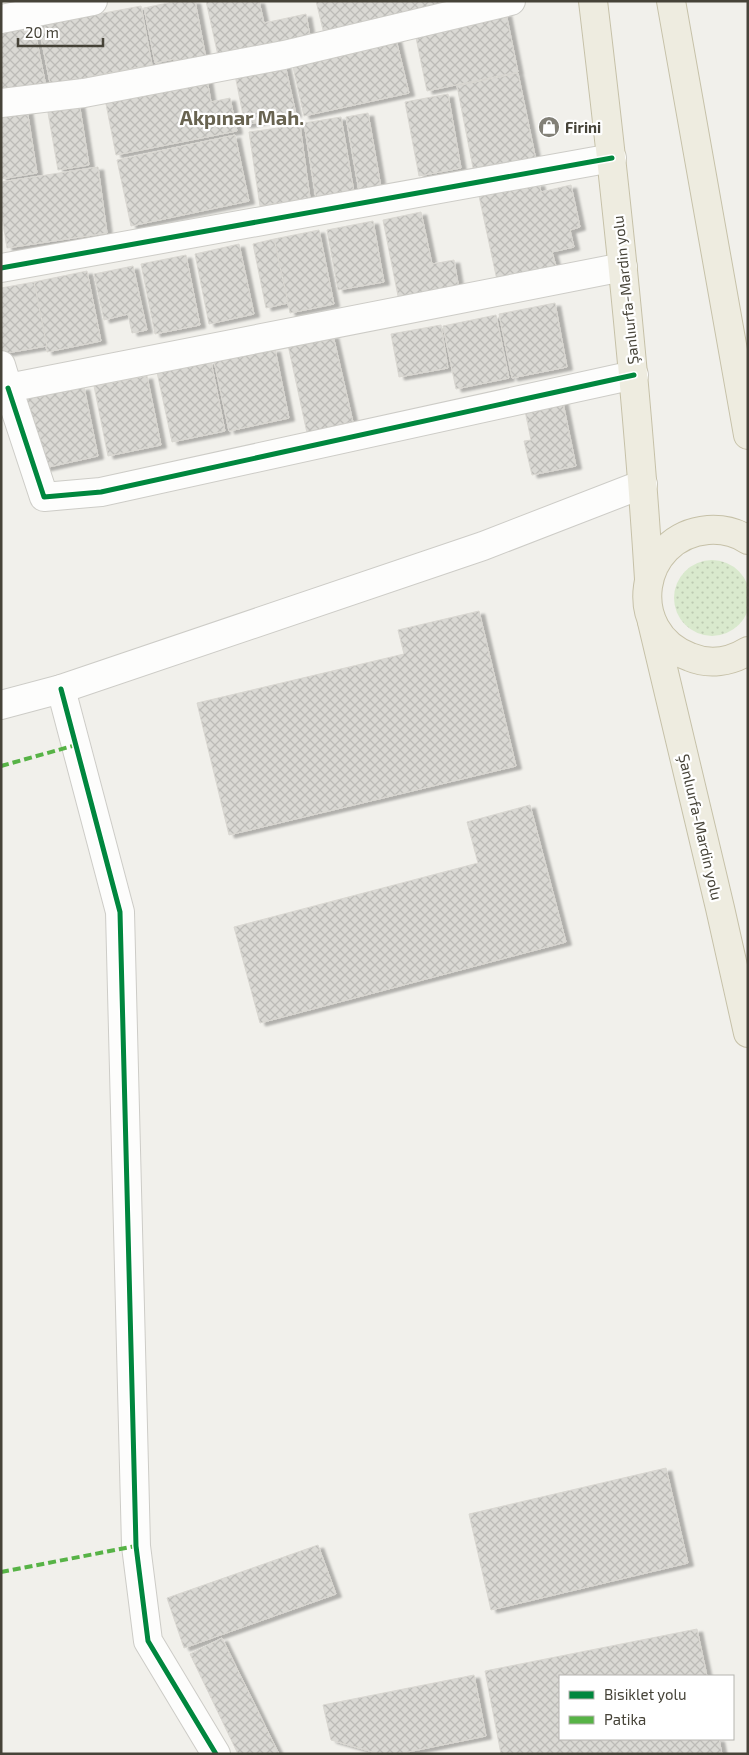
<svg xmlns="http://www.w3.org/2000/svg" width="749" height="1755" viewBox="0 0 749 1755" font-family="'Exo 2',sans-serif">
<defs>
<pattern id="grass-dots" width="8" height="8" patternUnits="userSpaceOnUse" patternTransform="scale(1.25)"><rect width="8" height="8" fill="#d9e9cd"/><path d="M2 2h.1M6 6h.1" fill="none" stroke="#bcc9b1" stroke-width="1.8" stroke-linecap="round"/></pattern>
<pattern id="building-cross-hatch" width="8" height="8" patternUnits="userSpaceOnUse" patternTransform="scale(1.25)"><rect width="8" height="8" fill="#dad9d4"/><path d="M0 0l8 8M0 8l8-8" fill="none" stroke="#bcbbb7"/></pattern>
<filter id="shadow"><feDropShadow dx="5.5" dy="3" stdDeviation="1" flood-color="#0004"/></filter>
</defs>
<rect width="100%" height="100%" fill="#f1f0eb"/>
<circle fill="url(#grass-dots)" cx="712" cy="598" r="38"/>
<g fill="url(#building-cross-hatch)" stroke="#d9d7d1" filter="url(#shadow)">
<path d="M 177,1 L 195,1 L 206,58 L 176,69 L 174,59 L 155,63 L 144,8 Z"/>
<path d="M 206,1 L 259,1 L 264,23 L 306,14 L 311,41 L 219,60 Z"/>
<path d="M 316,1 L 450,1 L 450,3 L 324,34 Z"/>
<path d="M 141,6 L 152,65 L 93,76 L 94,84 L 51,88 L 38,22 L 88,13 L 88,16 Z"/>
<path d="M 506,13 L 518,72 L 427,91 L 415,33 Z"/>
<path d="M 33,22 L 46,86 L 1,95 L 1,29 Z"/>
<path d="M 395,35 L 409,93 L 304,116 L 291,58 Z"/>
<path d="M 284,60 L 296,114 L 245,125 L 234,70 Z"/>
<path d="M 518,73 L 536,160 L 474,173 L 457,86 Z"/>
<path d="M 207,79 L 211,102 L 230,98 L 237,131 L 116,155 L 105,99 Z"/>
<path d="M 448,94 L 461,168 L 419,176 L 405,102 Z"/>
<path d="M 79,102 L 89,165 L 58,170 L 47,107 Z"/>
<path d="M 27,109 L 37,173 L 1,179 L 1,113 Z"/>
<path d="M 368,113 L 381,187 L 359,191 L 346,117 Z"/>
<path d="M 341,117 L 354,192 L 316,198 L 304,123 Z"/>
<path d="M 300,125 L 310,198 L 260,206 L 249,132 Z"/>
<path d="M 235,135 L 249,201 L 131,226 L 117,160 Z"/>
<path d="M 98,167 L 107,233 L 7,248 L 1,211 L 1,182 Z"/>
<path d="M 539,183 L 541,192 L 571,185 L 580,227 L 570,230 L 574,247 L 552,252 L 556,266 L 497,280 L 479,196 Z"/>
<path d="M 421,212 L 432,264 L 454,260 L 459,289 L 399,301 L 383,220 Z"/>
<path d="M 373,221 L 384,282 L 338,290 L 327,230 Z"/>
<path d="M 319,230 L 334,304 L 290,313 L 274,239 Z"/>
<path d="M 274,239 L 288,303 L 266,308 L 253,244 Z"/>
<path d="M 239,244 L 254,314 L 209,324 L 195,254 Z"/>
<path d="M 186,255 L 200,325 L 155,334 L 141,264 Z"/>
<path d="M 133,266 L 147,330 L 132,333 L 128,314 L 104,320 L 94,274 Z"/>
<path d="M 87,271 L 101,341 L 47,352 L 34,282 Z"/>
<path d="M 34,282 L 47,346 L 1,354 L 1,288 Z"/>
<path d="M 555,303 L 567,367 L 512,378 L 499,314 Z"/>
<path d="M 496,315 L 509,378 L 456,389 L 443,326 Z"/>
<path d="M 441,325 L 448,368 L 399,377 L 391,334 Z"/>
<path d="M 333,335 L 353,422 L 307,433 L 288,345 Z"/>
<path d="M 275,349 L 289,418 L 229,431 L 214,361 Z"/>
<path d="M 211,361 L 225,431 L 172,442 L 157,372 Z"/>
<path d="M 147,376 L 161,445 L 108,456 L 94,386 Z"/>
<path d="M 84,387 L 98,456 L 40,469 L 26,399 Z"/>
<path d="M 562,398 L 576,466 L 532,475 L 524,441 L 531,440 L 524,406 Z"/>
<path d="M 479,611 L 516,766 L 229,835 L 197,703 L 404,654 L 398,630 Z"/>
<path d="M 530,805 L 566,942 L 260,1023 L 234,927 L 478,863 L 467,822 Z"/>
<path d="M 666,1468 L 688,1563 L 491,1610 L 469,1514 Z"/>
<path d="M 318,1545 L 336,1594 L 184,1648 L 167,1598 Z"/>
<path d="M 697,1629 L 707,1676 L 560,1676 L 560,1739 L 719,1739 L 722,1754 L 501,1754 L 485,1671 Z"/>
<path d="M 222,1638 L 279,1754 L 238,1754 L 190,1654 Z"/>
<path d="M 474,1675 L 486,1736 L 398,1754 L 380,1754 L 331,1740 L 323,1705 Z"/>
</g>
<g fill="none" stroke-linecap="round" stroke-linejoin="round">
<g stroke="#cdccc7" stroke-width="30">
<g id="minor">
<path d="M 1,19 L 93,1"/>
<path d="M 1,103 L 84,93 L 284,55 L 511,1"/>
<path d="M 1,268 L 612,158"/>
<path d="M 1,365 L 8,388 L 623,267"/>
<path d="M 8,388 L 44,497 L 101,492 L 634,375"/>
<path d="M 61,689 L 120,912 L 136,1546 L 148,1641 L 216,1754"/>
<path d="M 1,705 L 61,689 L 483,546 L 643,484"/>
</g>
</g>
<g stroke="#c6c1a8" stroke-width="30">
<g id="trunk">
<path d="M 593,1 C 616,193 637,386 649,579"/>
<path d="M 671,1 L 748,435"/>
<path d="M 748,540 C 736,532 722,529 708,530 C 638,536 624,632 690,657 C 709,665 730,662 748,651"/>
<path d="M 652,622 L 720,908 L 748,1033"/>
</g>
</g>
<use href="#minor" stroke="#fdfdfc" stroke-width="28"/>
<use href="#trunk" stroke="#eeece0" stroke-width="28"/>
<g stroke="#57b346" stroke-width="4" stroke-dasharray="8 4" stroke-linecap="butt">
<path d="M 1,766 L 76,745"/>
<path d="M 1,1572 L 136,1546"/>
</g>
<g stroke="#fff" stroke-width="8">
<g id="cycleway">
<path d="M 1,268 L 612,158"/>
<path d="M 8,388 L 44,497 L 101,492 L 634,375"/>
<path d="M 61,689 L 120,912 L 136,1546 L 148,1641 L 216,1754"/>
</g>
</g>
<use href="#cycleway" stroke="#00873e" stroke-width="5"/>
</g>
<defs>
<g id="shop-disc" transform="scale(1.125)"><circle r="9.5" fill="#828077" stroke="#fff"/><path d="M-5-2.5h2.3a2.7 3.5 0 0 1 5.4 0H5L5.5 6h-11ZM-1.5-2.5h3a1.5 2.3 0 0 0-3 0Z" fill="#fff"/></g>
</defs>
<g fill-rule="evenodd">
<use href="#shop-disc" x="549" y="127"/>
</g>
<g text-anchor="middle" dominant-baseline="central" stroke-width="4.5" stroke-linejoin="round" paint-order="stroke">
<g font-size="15" font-weight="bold" fill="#464338" stroke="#fff" text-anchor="start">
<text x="565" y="127">Firini</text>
</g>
<g font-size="15" fill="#464338" stroke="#fff">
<text transform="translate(625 290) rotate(-96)">Şanlıurfa-Mardin yolu</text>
<text transform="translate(701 827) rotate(77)">Şanlıurfa-Mardin yolu</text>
</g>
<g font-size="20" font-weight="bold" fill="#686350" stroke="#fff">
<text x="242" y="117">Akpınar Mah.</text>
</g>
</g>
<rect width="749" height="1755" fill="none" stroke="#464338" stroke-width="5"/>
<rect x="559" y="1675" width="175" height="65" fill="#ffffff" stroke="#b5b4af"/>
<rect x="569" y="1691" width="25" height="8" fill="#00873e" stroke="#b5b4af"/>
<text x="604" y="1700" font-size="15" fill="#464338">Bisiklet yolu</text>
<rect x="569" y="1716" width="25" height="8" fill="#57b346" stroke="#b5b4af"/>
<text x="604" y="1725" font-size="15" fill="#464338">Patika</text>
<path d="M18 38v8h85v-8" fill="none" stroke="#464338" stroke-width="2.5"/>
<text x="25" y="38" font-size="15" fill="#464338" stroke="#ffffff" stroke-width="4" paint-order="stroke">20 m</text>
</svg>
